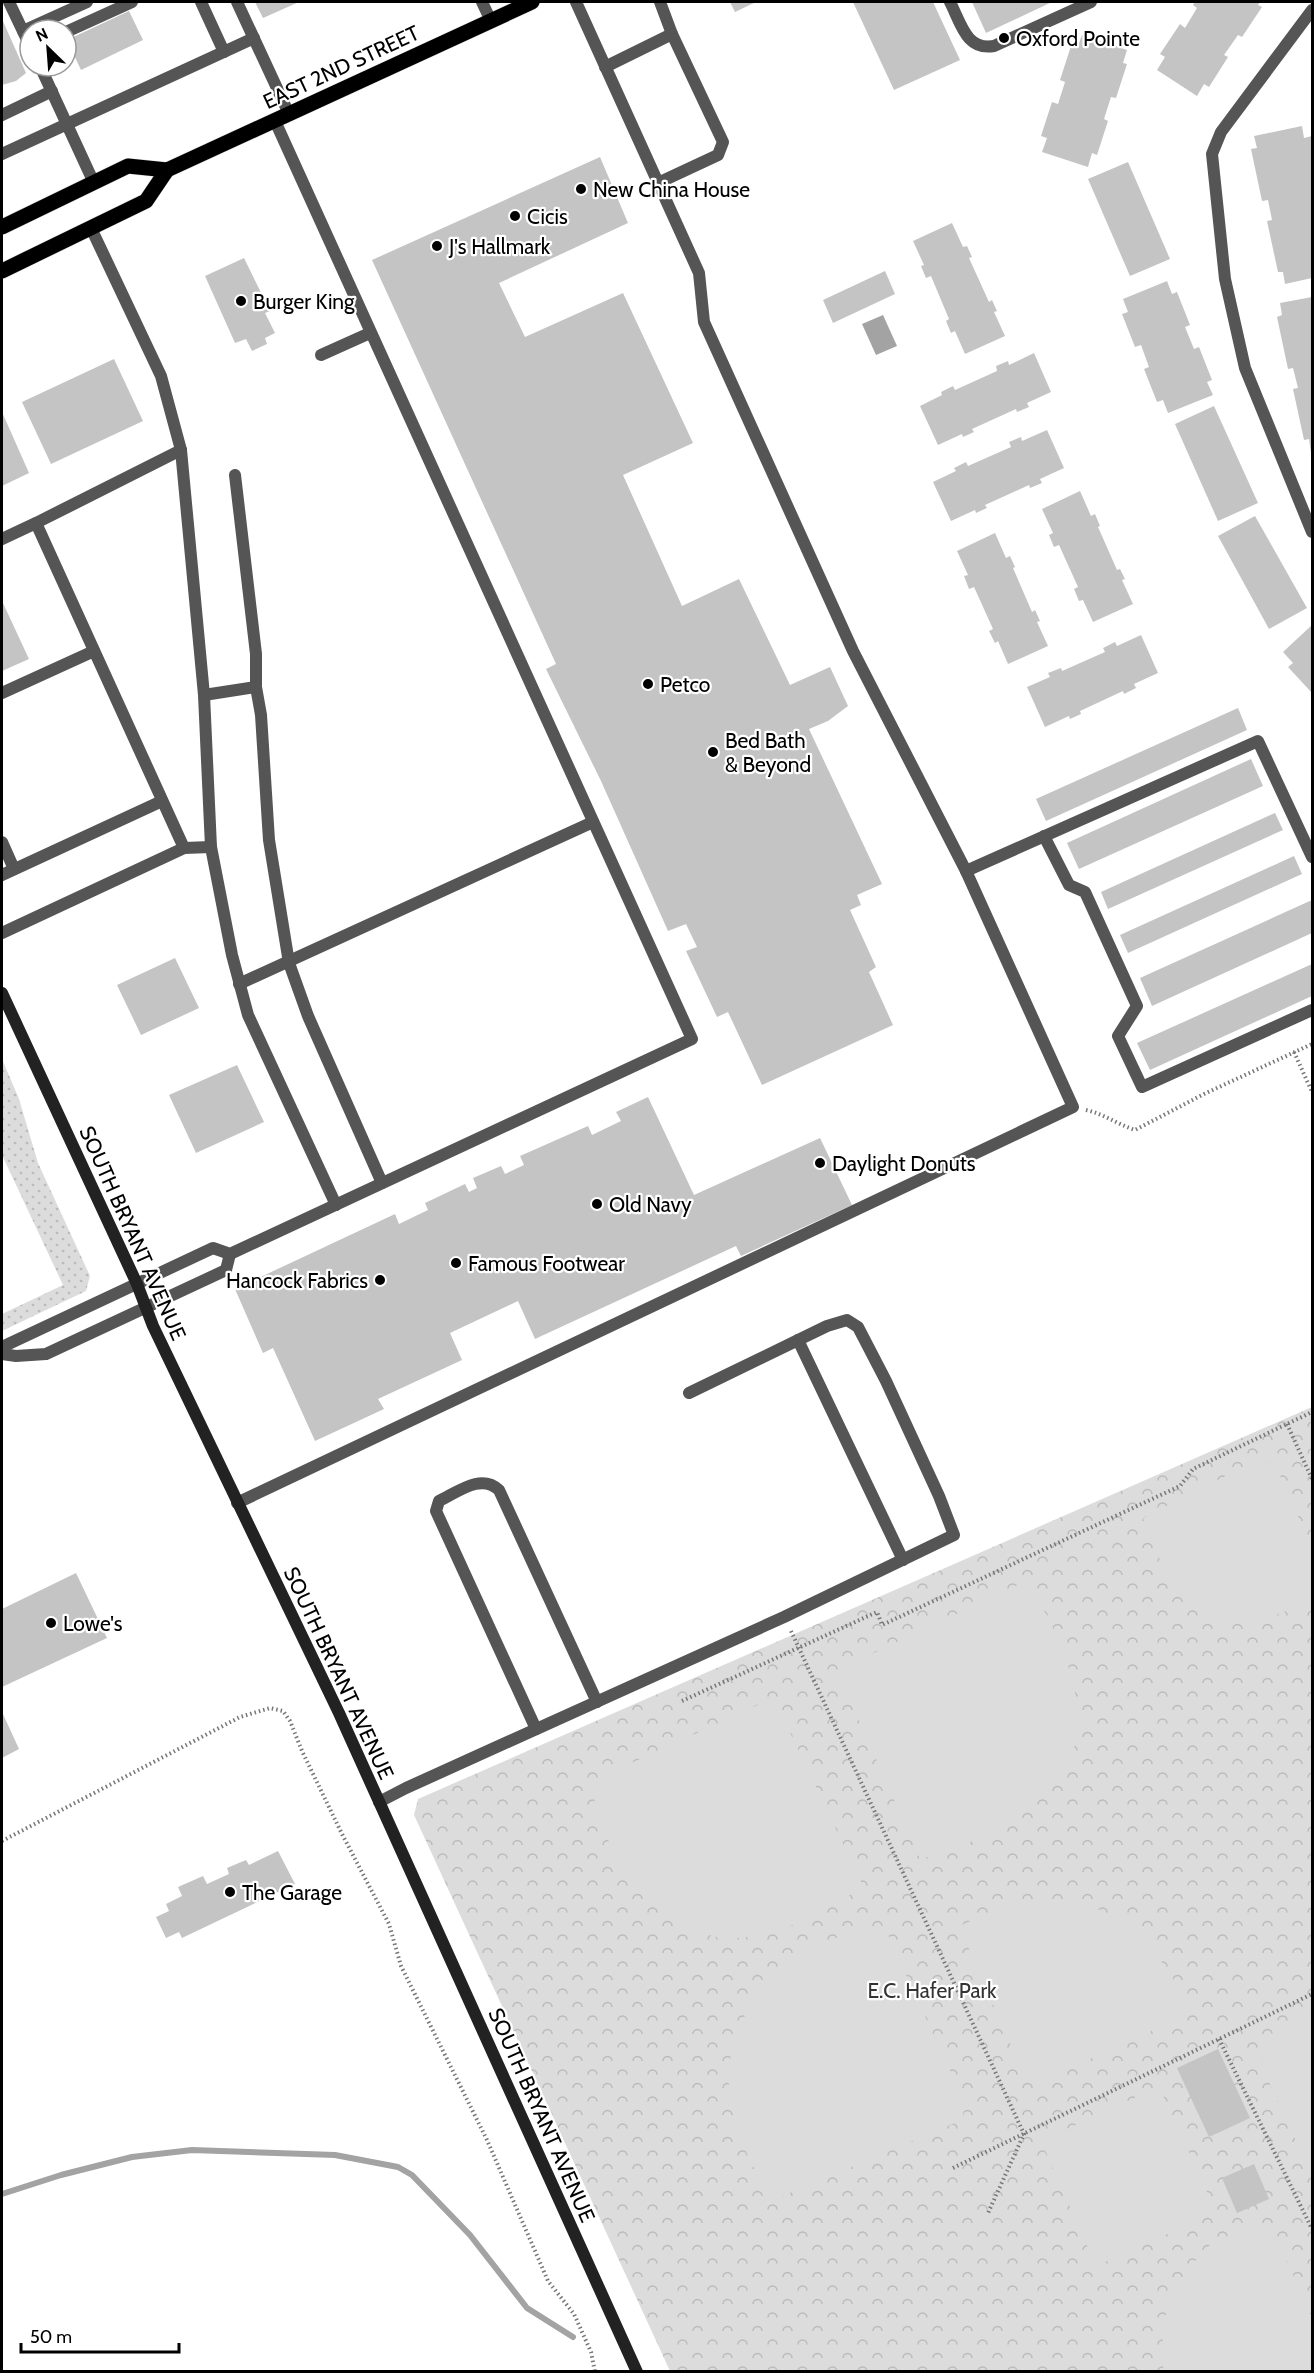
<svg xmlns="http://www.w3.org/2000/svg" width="1314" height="2373" viewBox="0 0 1314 2373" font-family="Cabin,sans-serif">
<defs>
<pattern id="grass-dots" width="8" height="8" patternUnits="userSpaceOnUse" patternTransform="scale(1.5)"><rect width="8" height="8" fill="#dcdcdc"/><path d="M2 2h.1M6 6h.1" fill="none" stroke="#bbb" stroke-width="1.8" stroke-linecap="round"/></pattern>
<pattern id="forest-crowns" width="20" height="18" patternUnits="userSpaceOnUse" patternTransform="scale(1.5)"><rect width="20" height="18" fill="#dcdcdc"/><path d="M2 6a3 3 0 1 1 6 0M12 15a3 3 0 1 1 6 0" fill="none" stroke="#bbb"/></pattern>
</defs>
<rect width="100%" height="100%" fill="#fff"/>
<path fill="url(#grass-dots)" d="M 2,1059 L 19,1099 L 38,1163 L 90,1276 L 86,1291 L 2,1331 L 2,1314 L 63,1285 L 2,1155 Z"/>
<path fill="url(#forest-crowns)" d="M 1312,1407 L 1312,2371 L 670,2371 L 414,1815 L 418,1799 Z"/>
<g fill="#dcdcdc">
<path d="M 1259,1459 L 1275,1464 L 1312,1548 L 1312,1598 C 1301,1603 1290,1610 1279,1614 C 1239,1627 1196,1618 1172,1581 C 1159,1562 1152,1538 1143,1518 Z"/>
<path d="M 1025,1582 C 1053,1615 1091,1704 1074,1747 C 1069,1760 1060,1771 1051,1781 C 1018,1821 970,1847 920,1859 L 840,1677 L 848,1665 Z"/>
<path d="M 766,1701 L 778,1707 L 863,1886 C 825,1914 772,1940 724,1938 C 712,1938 700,1931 690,1926 C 629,1898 604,1845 590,1782 Z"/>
<path d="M 1038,1899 C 1119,1898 1159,1945 1191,2013 L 1039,2082 L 1026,2080 L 959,1926 L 1015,1903 Z"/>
<path d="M 884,1926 L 965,2104 L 962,2120 L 773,2200 C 747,2161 723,2109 730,2062 C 731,2048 737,2035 742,2022 C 747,2011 753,1996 761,1986 C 777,1968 816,1945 839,1937 C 853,1933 869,1930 884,1926 Z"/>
<path d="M 1312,2015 L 1312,2175 L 1261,2065 L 1269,2035 Z"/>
<path d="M 1151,2090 L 1162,2093 L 1216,2212 L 1096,2266 L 1041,2141 Z"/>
<path d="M 1271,2225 L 1312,2318 L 1312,2371 L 1165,2371 L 1163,2367 C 1161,2325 1165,2295 1194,2263 C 1200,2255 1205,2248 1213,2243 C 1230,2233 1253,2230 1271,2225 Z"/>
</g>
<path fill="#a3a3a3" d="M 883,315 L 897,346 L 876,355 L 862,324 Z"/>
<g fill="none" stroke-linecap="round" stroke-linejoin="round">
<path stroke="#a3a3a3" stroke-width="6" d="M 2,2194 L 61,2175 L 132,2157 L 192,2150 L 335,2155 L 398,2167 L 412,2175 L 470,2235 L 527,2308 L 573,2337"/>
</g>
<g fill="#c4c4c4">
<path d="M 255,2 L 299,2 L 263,18 Z"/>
<path d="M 730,2 L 756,2 L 735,12 Z"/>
<path d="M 853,2 L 933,2 L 960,60 L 894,90 Z"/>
<path d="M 972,2 L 1052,2 L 986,33 Z"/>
<path d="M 1195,2 L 1260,2 L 1258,5 L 1262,7 L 1242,37 L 1238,35 L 1224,55 L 1228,57 L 1209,87 L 1204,84 L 1197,96 L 1157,70 L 1165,57 L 1160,54 L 1180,24 L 1185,28 L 1197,8 L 1193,5 Z"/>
<path d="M 129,11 L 143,40 L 81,70 L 67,40 Z"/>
<path d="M 2,19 L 26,73 L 16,81 L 2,85 Z"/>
<path d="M 1082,35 L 1127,50 L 1123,63 L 1127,64 L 1116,98 L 1111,97 L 1104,119 L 1108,121 L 1097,155 L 1092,153 L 1088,167 L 1042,152 L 1047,138 L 1041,136 L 1052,102 L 1058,104 L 1065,82 L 1060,80 L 1071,46 L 1077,48 Z"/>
<path d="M 1302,126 L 1304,138 L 1312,136 L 1312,278 L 1285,284 L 1283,272 L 1278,272 L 1267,221 L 1272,220 L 1268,200 L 1262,201 L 1251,149 L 1257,148 L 1254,136 Z"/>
<path d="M 600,157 L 628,223 L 499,283 L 525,337 L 623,293 L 693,443 L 623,475 L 682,606 L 739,579 L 790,685 L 830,667 L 848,706 L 828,721 L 809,729 L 882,884 L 857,895 L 861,905 L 850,910 L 876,967 L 869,972 L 893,1025 L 762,1085 L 728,1012 L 717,1017 L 686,951 L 697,947 L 686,924 L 668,931 L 601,781 L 546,669 L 556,664 L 372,260 Z"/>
<path d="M 1128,162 L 1170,259 L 1130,276 L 1088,179 Z"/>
<path d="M 952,223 L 963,247 L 967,246 L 972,257 L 969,258 L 989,302 L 992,300 L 997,311 L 994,312 L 1005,336 L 965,354 L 955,331 L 951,333 L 946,321 L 949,319 L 931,276 L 926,278 L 921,266 L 924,265 L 913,241 Z"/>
<path d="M 244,258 L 270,311 L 265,313 L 275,333 L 265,338 L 267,344 L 252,351 L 246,339 L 235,343 L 205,276 Z"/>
<path d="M 885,271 L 895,294 L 833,323 L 823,300 Z"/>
<path d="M 1167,281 L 1172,294 L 1177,292 L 1190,325 L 1185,327 L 1194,349 L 1199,347 L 1212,380 L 1207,382 L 1213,395 L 1168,413 L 1163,400 L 1157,402 L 1144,369 L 1149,367 L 1141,345 L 1135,347 L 1122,314 L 1128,312 L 1123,299 Z"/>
<path d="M 1312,297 L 1312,453 L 1311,453 L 1309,439 L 1304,440 L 1293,389 L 1298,388 L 1293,368 L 1288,369 L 1277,317 L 1282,315 L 1280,303 Z"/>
<path d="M 1034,353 L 1051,392 L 1027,403 L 1029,407 L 1017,412 L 1016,409 L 972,429 L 974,432 L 963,437 L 962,434 L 938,445 L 920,406 L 942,395 L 941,392 L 953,386 L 955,390 L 997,371 L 996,366 L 1008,361 L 1009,365 Z"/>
<path d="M 114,359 L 143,421 L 51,464 L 22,402 Z"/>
<path d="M 1214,406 L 1258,503 L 1218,521 L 1175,424 Z"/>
<path d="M 2,412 L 29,473 L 2,486 Z"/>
<path d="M 1047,430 L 1064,468 L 1040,479 L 1042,483 L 1030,488 L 1029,485 L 985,505 L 987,508 L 976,513 L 975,510 L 951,521 L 933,482 L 956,471 L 954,468 L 966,462 L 968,466 L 1011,447 L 1009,442 L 1021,437 L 1022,441 Z"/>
<path d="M 1080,491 L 1091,516 L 1095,514 L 1100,526 L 1098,527 L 1117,570 L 1120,569 L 1125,579 L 1122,580 L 1133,604 L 1093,622 L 1083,600 L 1079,601 L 1074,589 L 1078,587 L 1059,545 L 1054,547 L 1049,535 L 1053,533 L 1042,509 Z"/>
<path d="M 1255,516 L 1307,608 L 1269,629 L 1218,536 Z"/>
<path d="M 995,533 L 1006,558 L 1010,556 L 1015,567 L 1013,568 L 1032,612 L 1035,610 L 1040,621 L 1037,622 L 1048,646 L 1008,664 L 998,641 L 995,643 L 989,631 L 993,629 L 974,587 L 969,589 L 964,576 L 968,575 L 957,551 Z"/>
<path d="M 2,601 L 29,659 L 2,671 Z"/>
<path d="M 1312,625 L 1312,693 L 1288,667 L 1293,663 L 1283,652 Z"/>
<path d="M 1141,635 L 1158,673 L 1134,684 L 1136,688 L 1124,694 L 1123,691 L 1080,711 L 1081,714 L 1070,719 L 1069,716 L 1045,727 L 1027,687 L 1050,677 L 1048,673 L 1061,668 L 1062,671 L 1105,652 L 1103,648 L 1115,642 L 1117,646 Z"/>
<path d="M 1238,708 L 1247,730 L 1046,821 L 1036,799 Z"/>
<path d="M 1251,759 L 1263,786 L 1079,869 L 1067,843 Z"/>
<path d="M 1275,813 L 1283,830 L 1108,909 L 1101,892 Z"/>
<path d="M 1294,856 L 1302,874 L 1128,953 L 1120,935 Z"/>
<path d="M 1312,900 L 1312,933 L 1152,1006 L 1140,978 Z"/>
<path d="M 175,958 L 199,1008 L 141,1035 L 117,985 Z"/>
<path d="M 1312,964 L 1312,996 L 1150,1070 L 1137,1043 Z"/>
<path d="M 237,1065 L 264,1122 L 196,1153 L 169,1095 Z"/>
<path d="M 648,1097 L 694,1195 L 820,1138 L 852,1205 L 741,1256 L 736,1246 L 535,1339 L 518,1301 L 450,1333 L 462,1360 L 378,1399 L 384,1409 L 315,1441 L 273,1348 L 263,1353 L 235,1289 L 395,1214 L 399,1224 L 428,1210 L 425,1203 L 465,1184 L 469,1192 L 477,1188 L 473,1178 L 501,1166 L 505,1174 L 524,1165 L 520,1156 L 588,1126 L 592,1135 L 621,1121 L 616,1112 Z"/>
<path d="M 76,1573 L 107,1638 L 2,1687 L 2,1609 Z"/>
<path d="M 2,1712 L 19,1749 L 2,1758 Z"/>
<path d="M 278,1851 L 295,1884 L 182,1938 L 179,1932 L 166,1938 L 156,1917 L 169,1911 L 166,1904 L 182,1896 L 178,1887 L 203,1876 L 207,1884 L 229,1874 L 227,1868 L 246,1860 L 249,1865 Z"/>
<path d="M 1218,2049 L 1250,2118 L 1209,2137 L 1177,2068 Z"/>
<path d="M 1254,2164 L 1269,2199 L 1237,2213 L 1222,2178 Z"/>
</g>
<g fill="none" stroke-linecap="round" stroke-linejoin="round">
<g stroke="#dbdbdb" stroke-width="16">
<g id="primary">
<path d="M 2,227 L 128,166 L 167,170 L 532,2"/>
<path d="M 2,271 L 146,201 L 167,170"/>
</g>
</g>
<g stroke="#777" stroke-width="4" stroke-dasharray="1.5 3" stroke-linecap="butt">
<path d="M 1294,1052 L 1312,1092"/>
<path d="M 1086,1110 C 1104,1114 1117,1124 1135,1130 L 1204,1094 L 1312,1044"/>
<path d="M 1287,1424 L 1312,1479"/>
<path d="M 791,1631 L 1024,2134 L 988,2213"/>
<path d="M 682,1701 L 877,1612 L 882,1625 L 1180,1486 L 1193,1469 L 1312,1412"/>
<path d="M 2,1841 L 240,1717 L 270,1708 L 283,1711 L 290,1721 L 302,1751 L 342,1834 L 389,1924 L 401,1966 L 487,2140 L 548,2281 L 574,2314 L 591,2352 L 595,2372"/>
<path d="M 1219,2039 L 1312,2229"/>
<path d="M 953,2168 L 1312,1994"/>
</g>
<g stroke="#555" stroke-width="12">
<path d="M 9,2 L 30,46"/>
<path d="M 201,2 L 224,52"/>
<path d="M 237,2 L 289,114"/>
<path d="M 482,2 L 491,21"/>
<path d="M 950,2 C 961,23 966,51 994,46 L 1091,2"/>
<path d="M 1312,10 L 1221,132 L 1212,154 L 1225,279 L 1245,368 L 1312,532"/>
<path d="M 23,31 L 87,2"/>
<path d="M 66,32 L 132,2"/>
<path d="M 40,66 L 94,183"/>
<path d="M 605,67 L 672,34"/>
<path d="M 2,115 L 52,91"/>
<path d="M 2,154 L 254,38"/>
<path d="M 658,183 L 718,155 L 723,142 L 672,34 L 660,2"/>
<path d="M 91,228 L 161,376 L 181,450 L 204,695 L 211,847 L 232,955 L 248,1015 L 336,1205"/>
<path d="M 321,355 L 370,333"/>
<path d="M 181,450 L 36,523 L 184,848"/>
<path d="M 235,475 L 256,654 L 256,687 L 261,715 L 269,840 L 289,963 L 308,1016 L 382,1183"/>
<path d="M 2,539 L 36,523"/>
<path d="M 2,693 L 94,651"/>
<path d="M 204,695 L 256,687"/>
<path d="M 1044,836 L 1069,885 L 1085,892 L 1137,1006 L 1118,1036 L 1142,1087 L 1312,1010"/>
<path d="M 2,842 L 14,869"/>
<path d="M 966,871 L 1258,741 L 1312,857"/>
<path d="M 2,875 L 162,801"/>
<path d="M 2,933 L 184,848 L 211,847"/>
<path d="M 239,984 L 593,822"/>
<path d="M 798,1340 L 903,1560"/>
<path d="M 2,1347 L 213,1248 L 230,1254 L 692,1039 L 275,121"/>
<path d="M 2,1354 L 16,1356 L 46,1354 L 226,1270 L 230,1254"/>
<path d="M 237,1503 L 1073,1107 L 966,871 L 853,651 L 704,322 L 699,273 L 576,2"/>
<path d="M 536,1729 L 436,1511 L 439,1501 C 458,1492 481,1473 499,1490 L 597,1702"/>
<path d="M 379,1802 L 406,1788 L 784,1617 L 954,1535 L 939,1496 L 886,1381 L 858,1327 L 847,1320 L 827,1326 L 689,1393"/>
</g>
<path stroke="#222" stroke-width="12" d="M 2,993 L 137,1284 L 153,1326 L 339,1713 L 637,2372"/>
<use href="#primary" stroke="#000" stroke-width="15"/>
</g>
<g fill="#000" stroke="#fff" stroke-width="2">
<circle cx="1004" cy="38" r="6"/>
<circle cx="581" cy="189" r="6"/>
<circle cx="515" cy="216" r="6"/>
<circle cx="437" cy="246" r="6"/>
<circle cx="241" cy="301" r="6"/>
<circle cx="648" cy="684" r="6"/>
<circle cx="713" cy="752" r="6"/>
<circle cx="820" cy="1163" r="6"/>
<circle cx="597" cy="1204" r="6"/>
<circle cx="456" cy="1263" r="6"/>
<circle cx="380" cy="1280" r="6"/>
<circle cx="51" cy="1623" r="6"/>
<circle cx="230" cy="1892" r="6"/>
</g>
<g text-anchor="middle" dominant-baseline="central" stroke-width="4.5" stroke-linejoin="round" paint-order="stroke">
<g font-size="21" fill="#000" stroke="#fff" text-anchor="start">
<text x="1016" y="38">Oxford Pointe</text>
<text x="593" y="189">New China House</text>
<text x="527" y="216">Cicis</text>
<text x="449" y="246">J's Hallmark</text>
<text x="253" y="301">Burger King</text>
<text x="660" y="684">Petco</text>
<text x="725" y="740">Bed Bath<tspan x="725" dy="24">&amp; Beyond</tspan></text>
<text x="832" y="1163">Daylight Donuts</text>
<text x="609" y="1204">Old Navy</text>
<text x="468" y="1263">Famous Footwear</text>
<text x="368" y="1280" text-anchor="end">Hancock Fabrics</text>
<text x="63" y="1623">Lowe's</text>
<text x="242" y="1892">The Garage</text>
</g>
<g font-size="21" fill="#000" stroke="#fff">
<text transform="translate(341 67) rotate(-25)">EAST 2ND STREET</text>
<text transform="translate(133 1233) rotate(66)">SOUTH BRYANT AVENUE</text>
<text transform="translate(339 1673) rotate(65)">SOUTH BRYANT AVENUE</text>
<text transform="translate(542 2115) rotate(66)">SOUTH BRYANT AVENUE</text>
</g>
<g font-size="21" fill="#333" stroke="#fff">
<text x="932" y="1990">E.C. Hafer Park</text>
</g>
</g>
<rect width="1314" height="2373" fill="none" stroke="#000000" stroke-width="6"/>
<g transform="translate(48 48) rotate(335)"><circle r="28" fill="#ffffff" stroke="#999999" stroke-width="1.5"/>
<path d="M0-4.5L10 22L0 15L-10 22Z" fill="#000000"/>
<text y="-9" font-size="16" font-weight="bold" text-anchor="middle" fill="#000000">N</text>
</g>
<path d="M21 2343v9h158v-9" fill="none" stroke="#000000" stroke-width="3"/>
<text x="30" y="2343" font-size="18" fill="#000000" stroke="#ffffff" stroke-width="4.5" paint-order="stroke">50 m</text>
</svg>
